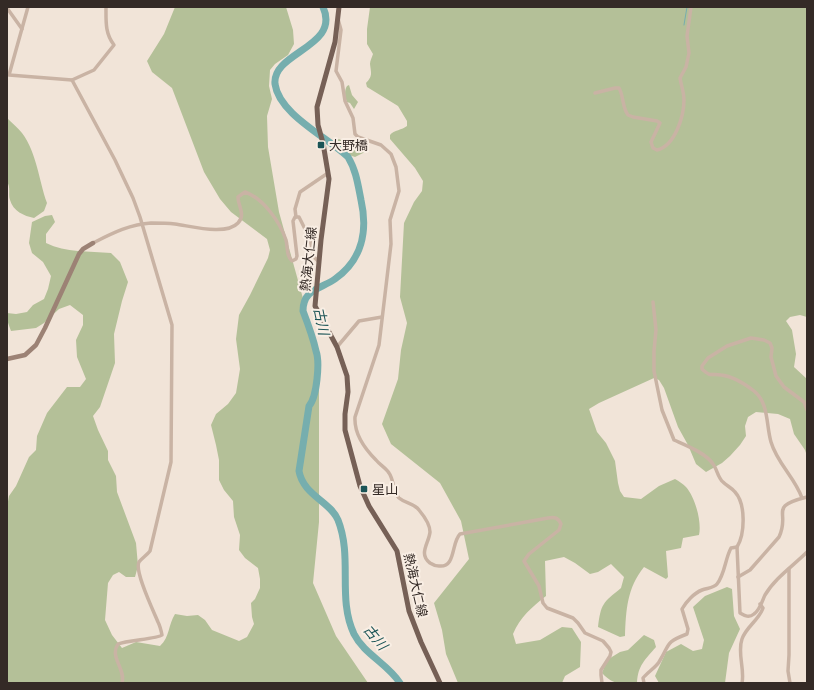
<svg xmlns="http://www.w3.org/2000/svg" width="814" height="690" viewBox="0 0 814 690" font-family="'Exo 2','Noto Sans JP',sans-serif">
<rect width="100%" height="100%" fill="#f1e4d8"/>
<g fill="#b4c098">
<path d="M 175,7 L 286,7 L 293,30 L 294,44 L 288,55 L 275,64 L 270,70 L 269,86 L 272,99 L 267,116 L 268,147 L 279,212 L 304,302 L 315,349 L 319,385 L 319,522 L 313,583 L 336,636 L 368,683 L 7,683 L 7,507 L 9,496 L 16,486 L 29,457 L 36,450 L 37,436 L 47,413 L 67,387 L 80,387 L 86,379 L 77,357 L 76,340 L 83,325 L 83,315 L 70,305 L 59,309 L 44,323 L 36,328 L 11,331 L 7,320 L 7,313 L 16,314 L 27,312 L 33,305 L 44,299 L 48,289 L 51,276 L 43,262 L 32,253 L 29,243 L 32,222 L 45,216 L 52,215 L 55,222 L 46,234 L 46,243 C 66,253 89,251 111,253 L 120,262 L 128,282 L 122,301 L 114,334 L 115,363 L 100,407 L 93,416 L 98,430 L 108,451 L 108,460 L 116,476 L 117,492 L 136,543 L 138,566 L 135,577 L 126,577 L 119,572 L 113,575 L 108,583 L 105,620 L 112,635 L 122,648 L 136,642 L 160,646 C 170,637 168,625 175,614 L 187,616 L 198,615 L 205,620 L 212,630 L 239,641 L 247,637 L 254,624 L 252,617 L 251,603 L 255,599 L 260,588 L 260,579 L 258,568 L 245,558 L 239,550 L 240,535 L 234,517 L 233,501 L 224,490 L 219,480 L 219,460 L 216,445 L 211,425 L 216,414 L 228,404 L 236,393 L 240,369 L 236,339 L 239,315 L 250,295 L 268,258 L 270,250 L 267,239 L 231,212 L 220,199 L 204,172 L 172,88 L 152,72 L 147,61 L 164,34 Z"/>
<path d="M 370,7 L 807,7 L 807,317 L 800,315 L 790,317 L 786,321 L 792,330 L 796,354 L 794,367 L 807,379 L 807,456 L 805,450 L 794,434 L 790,419 L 778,414 L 756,412 L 748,417 L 745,426 L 746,436 L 740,445 L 730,456 L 722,463 L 706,472 L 696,464 L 688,445 L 678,427 L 664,388 L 659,380 L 654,378 L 599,403 L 589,409 L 597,432 L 606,443 L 615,461 L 618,483 L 620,491 L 624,497 L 641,499 L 659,486 L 675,479 C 679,481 683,484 686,487 C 695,497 702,522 699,535 L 683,538 L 681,548 L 666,551 L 668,577 L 666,579 L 644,567 C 627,588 626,610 625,636 L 620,637 L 598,627 C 601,603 603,603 621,588 L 624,577 L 611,564 L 598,572 L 590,574 L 575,563 L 564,557 L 545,561 L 546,596 C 532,607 520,617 513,634 L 516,644 L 540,640 L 562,627 L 572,628 L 581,642 L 580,667 L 565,676 L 562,683 L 458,683 L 446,654 L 442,630 L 434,603 L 469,559 L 461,521 L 440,483 L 391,444 L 382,424 L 398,379 L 401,350 L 407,323 L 400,297 L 404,223 L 414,202 L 422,191 L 423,181 L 415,168 L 390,139 L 390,135 C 394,130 402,130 407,126 L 407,121 L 398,106 L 367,87 L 366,83 C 373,76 371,73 370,64 C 370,61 372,57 373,54 L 367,44 L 367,29 Z"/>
<path d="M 349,85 L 352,95 L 358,102 L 354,109 L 350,103 L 347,102 C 345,98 344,90 347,86 Z"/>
<path d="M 7,118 C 12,123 18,128 22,133 C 37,153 39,181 47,203 L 44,211 L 34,218 C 24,216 13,211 10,200 C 8,194 11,187 7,182 Z"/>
<path d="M 339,139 L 341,140 L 352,141 L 355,147 C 361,145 363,147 365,152 L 355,157 L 349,155 L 335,143 L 335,141 Z"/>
<path d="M 727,587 L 732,589 L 734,616 L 740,629 L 729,653 L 725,683 L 659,683 L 655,676 L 666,652 L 681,644 L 693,651 L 702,649 L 704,640 L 693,607 L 705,596 Z"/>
<path d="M 644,635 L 654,640 L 656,647 C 645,660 638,665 637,683 C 621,683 614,686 602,673 L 607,660 L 620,652 L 628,650 Z"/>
</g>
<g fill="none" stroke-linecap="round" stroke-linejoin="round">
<path stroke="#76aeae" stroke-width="1" d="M 684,25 L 687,7"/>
<path stroke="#76aeae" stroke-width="7" d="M 323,7 C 341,47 272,52 275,84 C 279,114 327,137 348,157 C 356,170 358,185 361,200 C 368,231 362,260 335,279 C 321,289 303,289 303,311 C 308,324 313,337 316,351 C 320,362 317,397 309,406 L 299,471 C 303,495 331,502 338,520 C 353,558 337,598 354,634 C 364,654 388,664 400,683"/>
<g stroke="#c9b3a4" stroke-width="3.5">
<path d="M 28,7 L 9,75 L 72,80 L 94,70 L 114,45 C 105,33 106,22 106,7"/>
<path d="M 7,8 L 22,29"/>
<path d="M 338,19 L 341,30 L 336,71 L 342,82 L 345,101 L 353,118 L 355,134 L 358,137 L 381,145 L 391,154 L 396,167 L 399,191 L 390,220 L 391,244 L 379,345 L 355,417 C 354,433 365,449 376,460 C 380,465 386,468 389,473 C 394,480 393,492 399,498 C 406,504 414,503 419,510 C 424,516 430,524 430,532 C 429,543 418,554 430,563 C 433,565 436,566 439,566 C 456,568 451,543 460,534 L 548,518 C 554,517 558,517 561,524 L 559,530 L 529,554 L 524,561 L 539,586 L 543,603 L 547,608 L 573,618 L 578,623 L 585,633 L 603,641 L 609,648 L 611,652 L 610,656 L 601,670 L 601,675 L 602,683"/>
<path d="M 72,80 L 115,160 L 133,198 L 140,217 L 172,325 L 171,462 L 150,551 C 147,555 142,558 139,562 C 134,571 154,612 158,622 C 160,626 161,630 162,635 C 157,639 127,640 118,644 C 109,657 126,669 122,683"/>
<path d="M 595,93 L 615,88 L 619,88 C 624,97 622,107 628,115 L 633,117 L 657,121 L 660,123 L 651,142 L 653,148 L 657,150 C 675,146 684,116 684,100 C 684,92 681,85 680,78 L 686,67 L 689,53 L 687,36 L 691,7"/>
<path d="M 296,217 L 295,209 L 300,192 L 328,173"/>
<path d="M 93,243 C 111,234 130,224 151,223 C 159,223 167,223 175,224 C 191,226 226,236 238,223 C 246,215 238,206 238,197 L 245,192 C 263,198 280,222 286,240 C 288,247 286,256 292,261 L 296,259 L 297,256 L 293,221 L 295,217 L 299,217 L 310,239 L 314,257 L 319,262"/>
<path d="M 653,302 L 656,330 L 654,351 L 654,371 L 662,410 L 674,440 C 685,445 706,453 713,464 C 717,469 718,478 723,482 C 727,486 732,488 735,492 C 746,504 745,534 737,547 L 740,613 C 745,616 749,618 754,614 C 760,610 762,601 765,595 C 775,578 793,566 807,552"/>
<path d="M 337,347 L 359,321 L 382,317"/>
<path d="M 802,498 C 795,478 777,463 771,442 C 766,425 769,403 754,391 C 745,384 732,376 721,375 C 710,373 712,378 702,369 L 702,366 L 708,358 L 727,346 L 751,338 L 764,340 L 770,343 L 772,348 L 771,357 L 776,376 L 784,387 L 804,402 L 807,410"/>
<path d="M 789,569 L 789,655 L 788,671 L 790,683"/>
<path d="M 738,577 L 750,570 L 779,537 C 791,512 767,507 807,497"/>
<path d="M 644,683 L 643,678 C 648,672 655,668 659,662 C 671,643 664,643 687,634 L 688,629 L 682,609 C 686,602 694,593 702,590 C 707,588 714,588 717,584 C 725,574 725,559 731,548 L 737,547"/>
<path d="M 742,683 C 745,669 737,653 742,639 C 746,627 759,620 763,608 L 760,604"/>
</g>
<path stroke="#9c8275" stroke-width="4.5" d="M 7,359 L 25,355 L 36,345 L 45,328 L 79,254 L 83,249 L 93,243"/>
<path stroke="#766056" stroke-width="5" d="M 339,7 L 335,42 L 317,107 L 318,125 L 323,143 L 329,179 L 321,240 L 315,306 L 337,347 L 347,376 L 348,392 L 345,414 L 345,430 L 360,486 L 369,506 L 397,551 L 409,611 L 421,642 L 440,683"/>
</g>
<g fill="#1b5456" stroke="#f9eee4" stroke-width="1.5">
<rect x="317" y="141" width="8" height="8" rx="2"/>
<rect x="360" y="485" width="8" height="8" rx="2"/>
</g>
<g text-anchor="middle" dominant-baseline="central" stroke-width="4" stroke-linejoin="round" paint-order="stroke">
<g font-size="13" fill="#342a26" stroke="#f9eee4" text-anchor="start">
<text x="329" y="145">大野橋</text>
<text x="372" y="489">星山</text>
</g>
<g font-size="13" fill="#342a26" stroke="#f9eee4">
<text transform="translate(308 259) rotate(-84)">熱海大仁線</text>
<text transform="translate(416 585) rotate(77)">熱海大仁線</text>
</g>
<g font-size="14" font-style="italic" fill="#1b5456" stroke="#f9eee4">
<text transform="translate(322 321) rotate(78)">古川</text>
<text transform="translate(376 637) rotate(50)">古川</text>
</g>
</g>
<rect width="814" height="690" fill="none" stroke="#342a26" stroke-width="16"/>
</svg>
